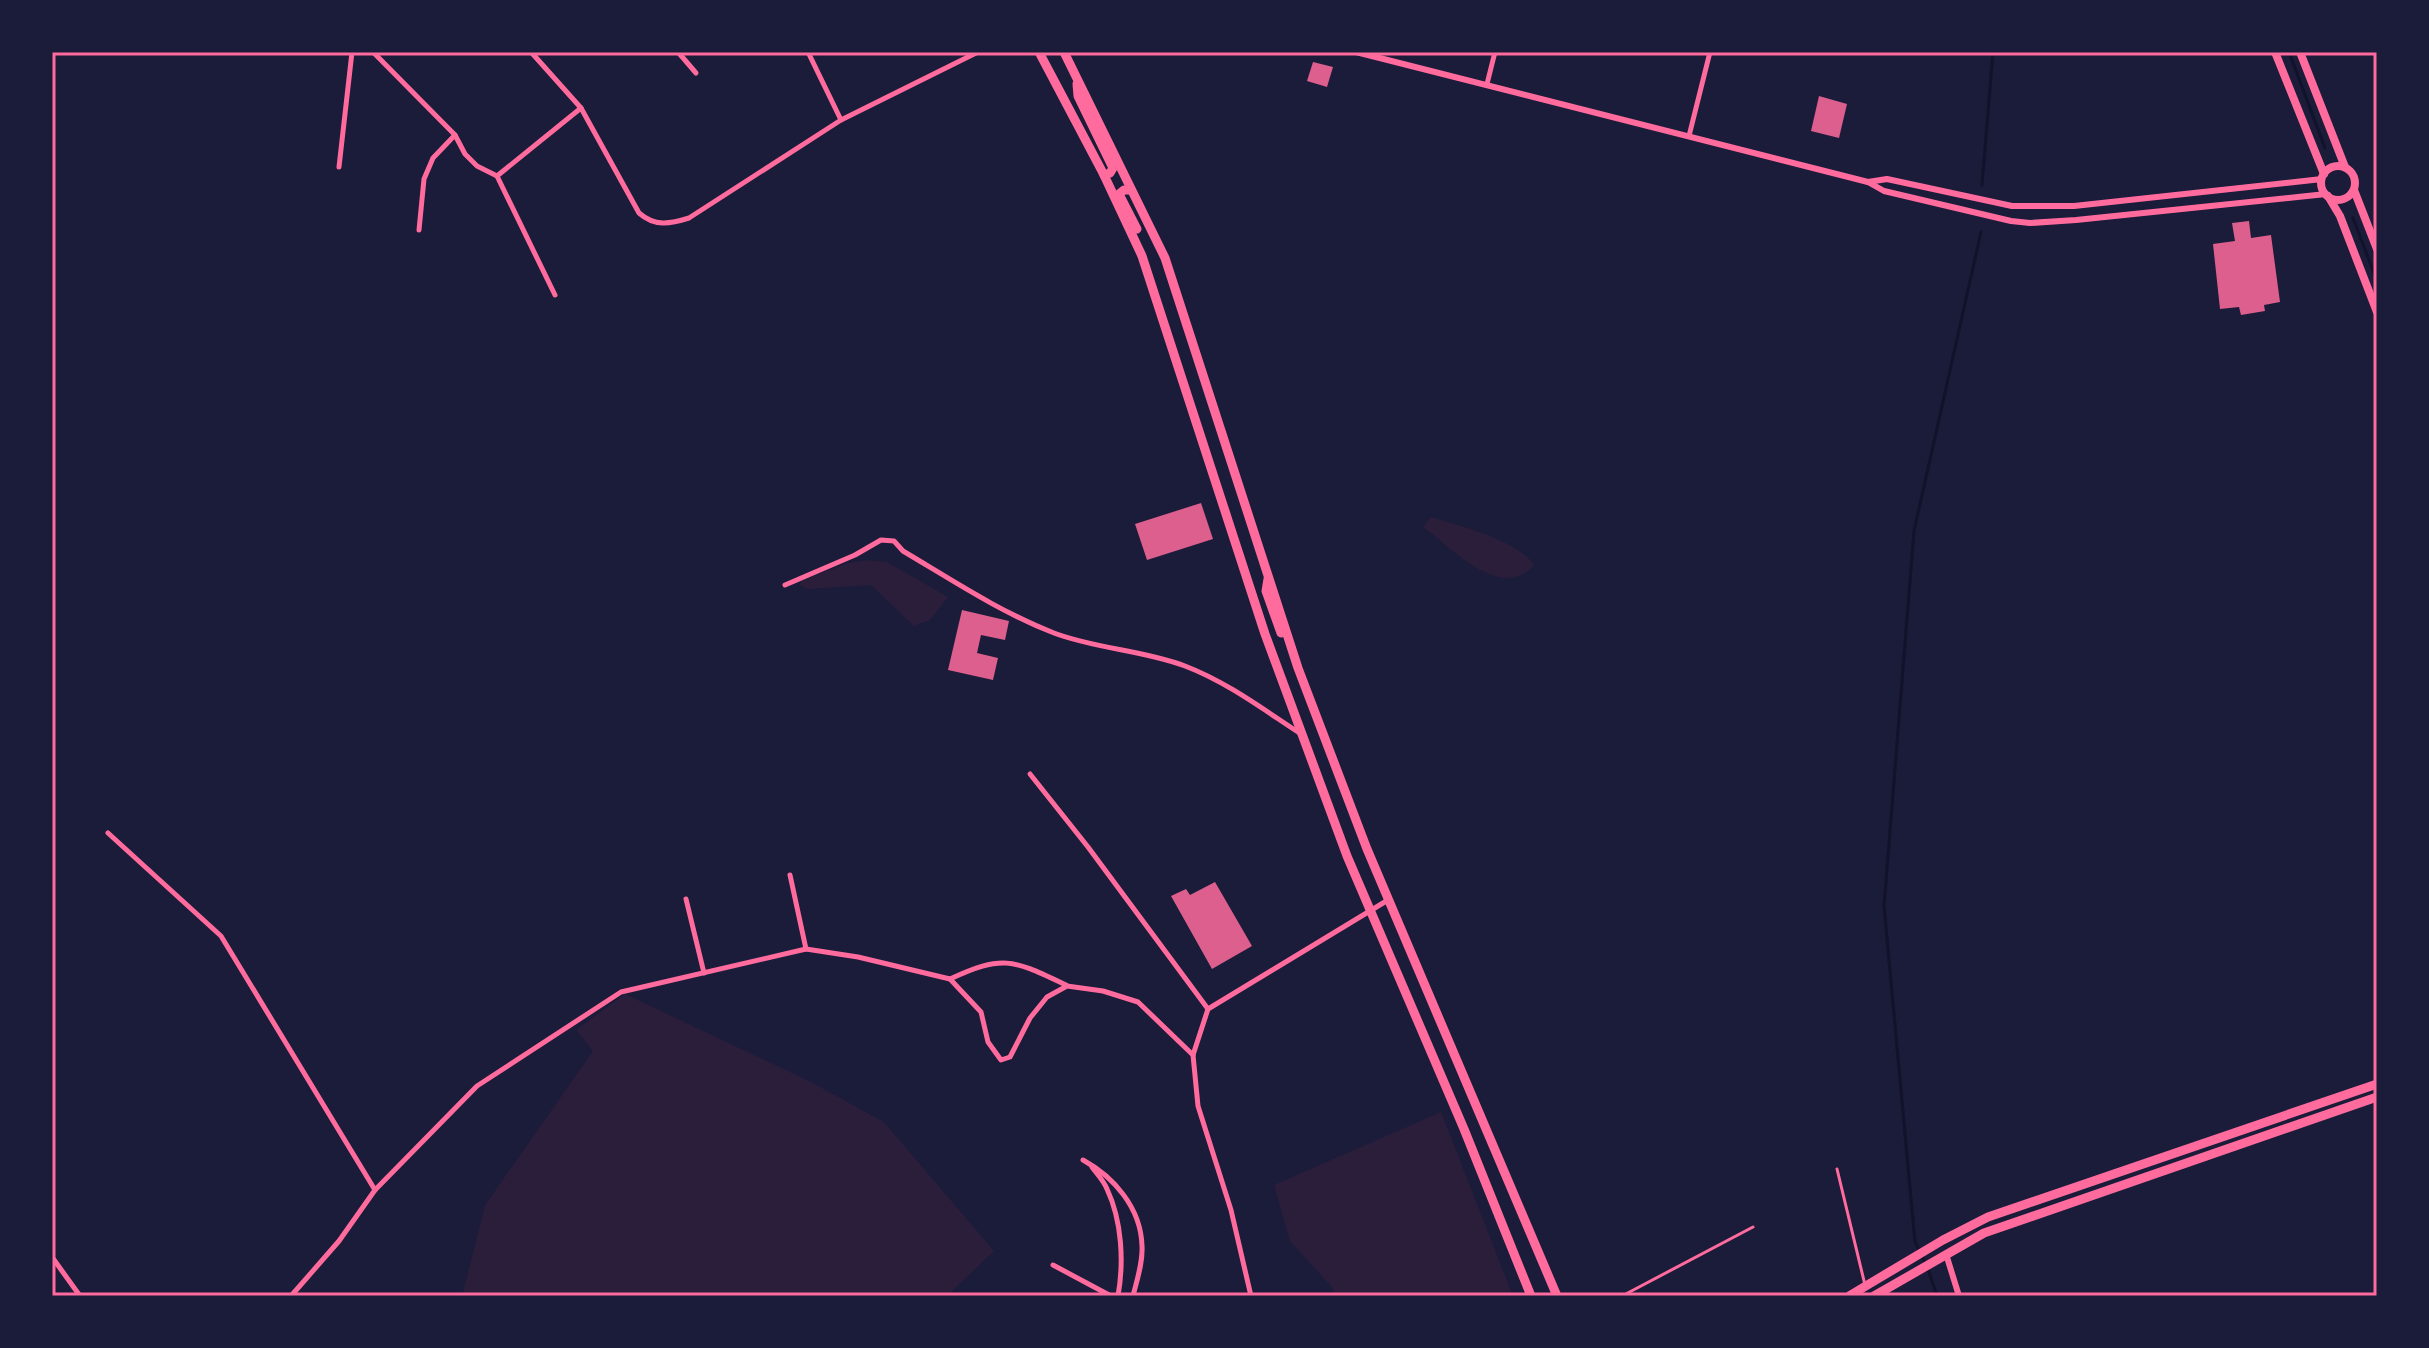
<svg xmlns="http://www.w3.org/2000/svg" width="2429" height="1348" viewBox="0 0 2429 1348" font-family="Quicksand,sans-serif">
<rect width="100%" height="100%" fill="#1b1b3a"/>
<g fill="#2a1e3b">
<path d="M 1431,517 C 1459,526 1518,540 1534,565 C 1500,603 1451,547 1423,527 Z"/>
<path d="M 867,560 L 887,562 L 948,597 L 930,620 L 914,626 L 871,585 L 807,589 L 800,585 L 801,581 L 848,563 Z"/>
<path d="M 625,994 L 809,1081 L 884,1122 L 994,1251 L 947,1296 L 462,1296 L 485,1205 L 593,1051 L 576,1030 Z"/>
<path d="M 1441,1112 L 1513,1296 L 1335,1296 L 1332,1287 L 1290,1241 L 1274,1185 Z"/>
</g>
<g fill="none" stroke-linecap="round" stroke-linejoin="round">
<g stroke="#12122b" stroke-width="3">
<path d="M 2289,52 L 2325,148"/>
<path d="M 1982,185 L 1993,52"/>
<path d="M 2353,218 L 2377,281"/>
<path d="M 1925,1262 L 1915,1242 L 1884,906 L 1914,531 L 1981,232"/>
<path d="M 1928,1269 L 1937,1296"/>
</g>
</g>
<g fill="#dd5f8e">
<path d="M 1313,62 L 1333,67 L 1327,87 L 1307,81 Z"/>
<path d="M 1819,96 L 1847,104 L 1839,138 L 1811,131 Z"/>
<path d="M 2249,221 L 2251,238 L 2271,235 L 2280,302 L 2264,305 L 2265,311 L 2241,315 L 2239,307 L 2220,309 L 2213,244 L 2235,241 L 2232,223 Z"/>
<path d="M 1201,503 L 1213,539 L 1147,560 L 1135,524 Z"/>
<path d="M 962,610 L 1009,621 L 1005,640 L 981,635 L 977,653 L 998,658 L 993,680 L 948,670 Z"/>
<path d="M 1215,882 L 1252,946 L 1212,969 L 1171,896 L 1186,889 L 1190,895 Z"/>
</g>
<g fill="none" stroke-linecap="round" stroke-linejoin="round">
<g stroke="#ff6b9d" stroke-width="3">
<path d="M 1837,1169 L 1865,1285"/>
<path d="M 1622,1296 L 1753,1227"/>
</g>
<g stroke="#ff6b9d" stroke-width="5">
<path d="M 373,52 L 455,135 L 465,154 L 477,166 L 497,176 L 555,295"/>
<path d="M 531,52 L 581,108 L 639,213 C 655,227 670,224 689,218 L 841,120 L 978,52"/>
<path d="M 678,52 L 696,73"/>
<path d="M 808,52 L 841,120"/>
<path d="M 1487,84 L 1495,52"/>
<path d="M 1689,136 L 1710,52"/>
<path d="M 339,167 L 352,52"/>
<path d="M 497,176 L 581,108"/>
<path d="M 419,230 L 424,179 L 433,158 L 455,135"/>
<path d="M 785,585 L 855,555 L 881,540 L 894,541 L 903,551 C 952,580 1000,612 1054,633 C 1096,649 1143,650 1185,666 C 1227,682 1264,710 1301,734"/>
<path d="M 1030,774 L 1088,847 L 1208,1009"/>
<path d="M 108,833 L 221,936 L 375,1190"/>
<path d="M 790,875 L 806,949"/>
<path d="M 686,899 L 704,973"/>
<path d="M 950,979 C 1004,954 1013,960 1066,985"/>
<path d="M 1083,1160 C 1114,1177 1141,1208 1142,1246 C 1143,1262 1137,1280 1133,1296"/>
<path d="M 1092,1167 C 1097,1174 1104,1181 1107,1189 C 1122,1221 1124,1262 1118,1296"/>
<path d="M 52,1257 L 80,1296"/>
<path d="M 1053,1265 L 1111,1296"/>
<path d="M 291,1296 L 339,1241 L 375,1190 L 477,1086 L 621,992 L 806,949 L 858,957 L 950,979 L 981,1012 L 988,1042 L 1001,1060 L 1010,1057 L 1030,1018 L 1047,997 L 1067,986 L 1103,991 L 1138,1002 L 1193,1055"/>
<path d="M 1251,1296 L 1231,1210 L 1198,1106 L 1193,1055 L 1208,1009 L 1388,900"/>
</g>
<g stroke="#ff6b9d" stroke-width="6">
<path d="M 1356,52 L 1868,182 L 1884,191 L 2011,221 L 2030,223 L 2076,220 L 2326,194"/>
<path d="M 1868,182 L 1887,179 L 2012,206 L 2074,206 L 2322,179"/>
<path d="M 1946,1254 L 1959,1296"/>
</g>
<g stroke="#ff6b9d" stroke-width="8">
<path d="M 2275,52 L 2324,174"/>
<path d="M 2300,52 L 2345,167"/>
<circle cx="2338" cy="183" r="17"/>
<path d="M 2354,190 L 2377,249"/>
<path d="M 2328,196 L 2340,216 L 2377,312"/>
</g>
<g stroke="#ff6b9d" stroke-width="9">
<path d="M 1039,52 L 1104,175 L 1142,256 L 1265,634 L 1347,856 L 1464,1129 L 1531,1296"/>
<path d="M 1064,52 L 1165,258 L 1298,668 L 1367,849 L 1557,1296"/>
<path d="M 1077,84 L 1078,96 L 1113,168 L 1110,173 L 1104,175"/>
<path d="M 1131,190 L 1124,190 L 1119,194 L 1137,229"/>
<path d="M 1268,579 L 1266,591 L 1281,633"/>
<path d="M 1849,1296 L 1943,1240 L 1988,1217 L 2377,1084"/>
<path d="M 1874,1296 L 1984,1233 L 2377,1097"/>
</g>
</g>
<rect width="2429" height="1348" fill="none" stroke="#1b1b3a" stroke-width="108"/>
<rect x="54" y="54" width="2321" height="1240" fill="none" stroke="#ff6b9d" stroke-width="3"/>
</svg>
